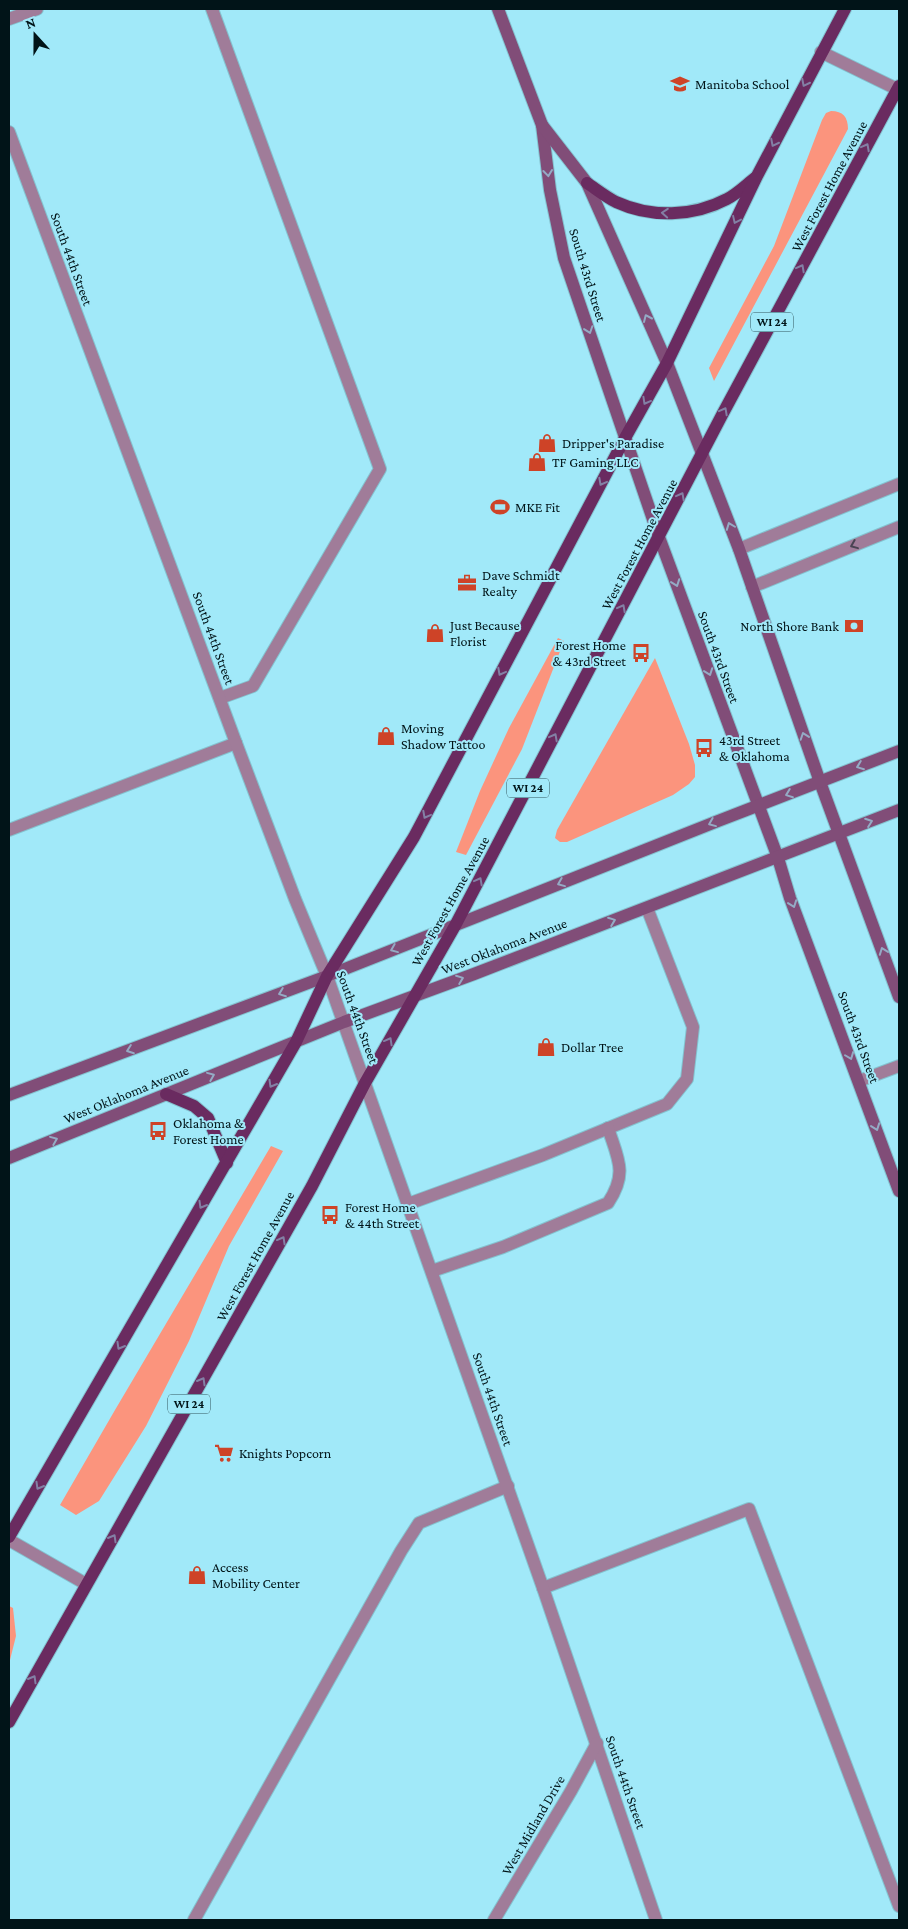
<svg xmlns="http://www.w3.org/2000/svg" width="908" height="1929" viewBox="0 0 908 1929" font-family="'Crimson Pro',serif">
<rect width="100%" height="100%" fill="#a1e9f9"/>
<g fill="#fb947d">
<path d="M 831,111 C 843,111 848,117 848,129 L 714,381 L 709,368 L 774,246 L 822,120 L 826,113 Z"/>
<path d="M 558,638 L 564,641 L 522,749 L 466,855 L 456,852 L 480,791 L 509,728 Z"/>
<path d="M 655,658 L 689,744 L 695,765 L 695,777 L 689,784 L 673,795 L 567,842 L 560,842 L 555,838 L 557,830 Z"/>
<path d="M 271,1146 L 283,1151 L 229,1246 L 189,1341 L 146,1426 L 99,1501 L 76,1515 L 60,1505 L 115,1410 Z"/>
<path d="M 9,1606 L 13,1608 L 16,1636 L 9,1664 Z"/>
</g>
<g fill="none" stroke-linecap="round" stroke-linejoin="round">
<g stroke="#84c3d0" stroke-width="14">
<g id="lane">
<path d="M 212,9 L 380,469 L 253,686 L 220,698"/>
<path d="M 739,549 L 899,484"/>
<path d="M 752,587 L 899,527"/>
<path d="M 9,830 L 236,743"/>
<path d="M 859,1081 L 899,1066"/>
<path d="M 408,1204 L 543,1155 L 667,1104 L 687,1079 L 693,1027 L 647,908"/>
<path d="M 432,1271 L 503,1247 L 608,1203 C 628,1173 618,1159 608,1128"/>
<path d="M 543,1588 L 749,1509 L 899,1906"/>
<path d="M 194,1920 L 401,1551 L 419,1523 L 508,1486"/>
</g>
</g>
<g stroke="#84c3d0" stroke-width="14">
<g id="street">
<path d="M 9,19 L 37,9"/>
<path d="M 821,52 L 899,90"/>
<path d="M 9,132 L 236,743 L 295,899 L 327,976 L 543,1588 L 656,1920"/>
<path d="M 9,1540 L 86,1584"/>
<path d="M 494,1920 L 571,1791 L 597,1743"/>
</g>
</g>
<g stroke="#84c3d0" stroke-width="14">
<g id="secondary">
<path d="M 498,9 L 542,125 L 550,190 L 564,258 L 659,537 L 778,858 L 790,898 L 899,1191"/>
<path d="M 542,125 L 587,183 L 667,363 L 739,549 L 820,782 L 899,997"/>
<path d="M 9,1095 L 327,976 L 718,821 L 899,751"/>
<path d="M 9,1158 L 344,1022 L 474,974 L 899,810"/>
</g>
</g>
<g stroke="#84c3d0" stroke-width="14">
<g id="primary">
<path d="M 587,183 C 596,189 606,197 616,202 C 651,218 693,217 727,199 C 737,194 746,185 755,178"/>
<path d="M 166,1094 L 194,1106 L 208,1118 L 227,1163"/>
<path d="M 9,1537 L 296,1042 L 327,976 L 414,837 L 625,438 L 667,363 L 757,176 L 845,9"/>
<path d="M 9,1722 L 312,1186 L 365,1083 L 456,924 L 722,415 L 899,86"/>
</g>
</g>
<use href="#lane" stroke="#a07c99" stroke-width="12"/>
<use href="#street" stroke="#a07c99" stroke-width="12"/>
<use href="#secondary" stroke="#814d78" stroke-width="12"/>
<use href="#primary" stroke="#6a2b60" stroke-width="12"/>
</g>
<defs><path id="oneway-chevron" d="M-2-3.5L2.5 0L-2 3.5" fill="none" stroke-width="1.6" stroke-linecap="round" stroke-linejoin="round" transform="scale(1.25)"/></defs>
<g stroke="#8380a5">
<use href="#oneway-chevron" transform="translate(805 83) rotate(117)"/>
<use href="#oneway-chevron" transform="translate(774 143) rotate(117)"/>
<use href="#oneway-chevron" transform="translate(866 147) rotate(-62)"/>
<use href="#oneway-chevron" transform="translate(665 213) rotate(-176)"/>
<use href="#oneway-chevron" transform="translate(736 220) rotate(115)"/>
<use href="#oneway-chevron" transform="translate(801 268) rotate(-62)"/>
<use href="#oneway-chevron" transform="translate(646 401) rotate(119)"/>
<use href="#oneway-chevron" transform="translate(724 411) rotate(-62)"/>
<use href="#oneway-chevron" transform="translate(602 482) rotate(118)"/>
<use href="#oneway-chevron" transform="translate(681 496) rotate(-62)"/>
<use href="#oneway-chevron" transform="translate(622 608) rotate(-62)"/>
<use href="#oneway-chevron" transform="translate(501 672) rotate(118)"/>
<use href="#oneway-chevron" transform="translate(554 737) rotate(-62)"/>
<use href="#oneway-chevron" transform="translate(426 815) rotate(118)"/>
<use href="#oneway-chevron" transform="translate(479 881) rotate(-62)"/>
<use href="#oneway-chevron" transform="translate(389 1041) rotate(-61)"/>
<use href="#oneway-chevron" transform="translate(272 1084) rotate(120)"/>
<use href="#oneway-chevron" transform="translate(202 1205) rotate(120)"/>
<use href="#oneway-chevron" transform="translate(282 1240) rotate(-61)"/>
<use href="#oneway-chevron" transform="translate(120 1346) rotate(120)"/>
<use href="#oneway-chevron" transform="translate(202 1381) rotate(-60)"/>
<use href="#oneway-chevron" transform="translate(39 1486) rotate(120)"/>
<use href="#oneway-chevron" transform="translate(113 1538) rotate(-60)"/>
<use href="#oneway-chevron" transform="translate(33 1679) rotate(-60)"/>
</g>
<g stroke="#94abc5">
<use href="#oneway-chevron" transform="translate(548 173) rotate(83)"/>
<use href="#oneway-chevron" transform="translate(647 318) rotate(-114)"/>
<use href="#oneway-chevron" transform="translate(589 330) rotate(71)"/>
<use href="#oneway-chevron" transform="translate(730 526) rotate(-111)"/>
<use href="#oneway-chevron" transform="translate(676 583) rotate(70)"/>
<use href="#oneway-chevron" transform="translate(709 672) rotate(70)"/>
<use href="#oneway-chevron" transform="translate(804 736) rotate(-109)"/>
<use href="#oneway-chevron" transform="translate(860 766) rotate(159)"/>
<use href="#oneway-chevron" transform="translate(789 794) rotate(159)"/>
<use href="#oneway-chevron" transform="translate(869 822) rotate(-20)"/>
<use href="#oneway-chevron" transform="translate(712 823) rotate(158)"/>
<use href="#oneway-chevron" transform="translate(561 883) rotate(158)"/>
<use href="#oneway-chevron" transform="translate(793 904) rotate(70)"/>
<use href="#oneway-chevron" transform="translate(612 921) rotate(-21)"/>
<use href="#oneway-chevron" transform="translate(394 949) rotate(158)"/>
<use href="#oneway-chevron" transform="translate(883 951) rotate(-110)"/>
<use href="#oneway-chevron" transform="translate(460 979) rotate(-21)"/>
<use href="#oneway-chevron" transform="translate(282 993) rotate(159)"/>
<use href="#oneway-chevron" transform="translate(130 1050) rotate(160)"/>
<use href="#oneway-chevron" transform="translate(850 1056) rotate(69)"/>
<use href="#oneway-chevron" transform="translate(211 1076) rotate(-22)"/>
<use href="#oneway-chevron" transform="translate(876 1127) rotate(70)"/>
<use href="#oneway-chevron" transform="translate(54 1140) rotate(-22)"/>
</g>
<use stroke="#494352" href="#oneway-chevron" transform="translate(854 545) rotate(158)"/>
<defs>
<g id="school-bare" transform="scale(1.5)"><path d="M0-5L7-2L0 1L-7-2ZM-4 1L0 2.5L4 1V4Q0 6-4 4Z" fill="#ce4327" stroke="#a1e9f9" stroke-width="2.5" paint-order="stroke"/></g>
<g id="shop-bare" transform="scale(1.5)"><path d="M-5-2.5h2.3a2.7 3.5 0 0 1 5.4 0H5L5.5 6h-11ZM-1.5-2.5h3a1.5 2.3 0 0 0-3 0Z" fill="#ce4327" stroke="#a1e9f9" stroke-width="2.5" paint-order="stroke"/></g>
<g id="stadium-bare" transform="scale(1.5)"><path d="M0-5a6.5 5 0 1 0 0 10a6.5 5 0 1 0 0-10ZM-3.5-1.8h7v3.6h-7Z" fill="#ce4327" stroke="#a1e9f9" stroke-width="2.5" paint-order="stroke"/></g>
<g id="office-bare" transform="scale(1.5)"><path d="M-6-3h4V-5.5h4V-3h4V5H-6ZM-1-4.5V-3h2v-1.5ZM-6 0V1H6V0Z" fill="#ce4327" stroke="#a1e9f9" stroke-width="2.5" paint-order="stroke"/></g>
<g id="bank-bare" transform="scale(1.5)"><path d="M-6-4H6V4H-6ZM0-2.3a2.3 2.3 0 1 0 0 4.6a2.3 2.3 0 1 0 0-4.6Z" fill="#ce4327" stroke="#a1e9f9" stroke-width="2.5" paint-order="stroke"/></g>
<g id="bus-bare" transform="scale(1.5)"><path d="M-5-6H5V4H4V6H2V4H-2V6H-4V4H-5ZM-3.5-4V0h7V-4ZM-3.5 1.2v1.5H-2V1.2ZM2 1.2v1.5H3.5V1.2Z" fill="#ce4327" stroke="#a1e9f9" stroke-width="2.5" paint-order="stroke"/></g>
<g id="supermarket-bare" transform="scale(1.5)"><path d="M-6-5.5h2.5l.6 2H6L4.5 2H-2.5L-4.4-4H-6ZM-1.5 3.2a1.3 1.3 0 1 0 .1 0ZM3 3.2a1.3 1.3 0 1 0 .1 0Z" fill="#ce4327" stroke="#a1e9f9" stroke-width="2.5" paint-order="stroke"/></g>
</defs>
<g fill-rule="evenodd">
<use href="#school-bare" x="680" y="84"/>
<use href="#shop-bare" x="547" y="443"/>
<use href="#shop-bare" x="537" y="462"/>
<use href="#stadium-bare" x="500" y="507"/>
<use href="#office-bare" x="467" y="583"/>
<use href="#bank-bare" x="854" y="626"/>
<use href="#shop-bare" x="435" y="633"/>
<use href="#bus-bare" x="641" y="653"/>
<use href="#shop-bare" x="386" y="736"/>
<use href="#bus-bare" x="704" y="748"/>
<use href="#shop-bare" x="546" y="1047"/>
<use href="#bus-bare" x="158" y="1131"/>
<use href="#bus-bare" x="330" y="1215"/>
<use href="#supermarket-bare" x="224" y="1453"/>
<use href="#shop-bare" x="197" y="1575"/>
</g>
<g text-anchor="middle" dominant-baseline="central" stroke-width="4" stroke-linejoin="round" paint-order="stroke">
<g fill="#a1e9f9" stroke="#31545c" stroke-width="1">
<rect x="751" y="312.5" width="42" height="19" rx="4"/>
<rect x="507" y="778.5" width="42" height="19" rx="4"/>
<rect x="168" y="1394.5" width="42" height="19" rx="4"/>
</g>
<g font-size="12" font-weight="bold" fill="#011418">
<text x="772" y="322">WI 24</text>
<text x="528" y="788">WI 24</text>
<text x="189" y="1404">WI 24</text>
</g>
<g font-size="14" fill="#011418" stroke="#a1e9f9" text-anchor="start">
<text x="695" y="84">Manitoba School</text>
<text x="562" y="443">Dripper's Paradise</text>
<text x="552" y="462">TF Gaming LLC</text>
<text x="515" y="507">MKE Fit</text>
<text x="482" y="575">Dave Schmidt<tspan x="482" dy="16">Realty</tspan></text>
<text x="450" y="625">Just Because<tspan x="450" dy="16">Florist</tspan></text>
<text x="839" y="626" text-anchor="end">North Shore Bank</text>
<text x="626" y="645" text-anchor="end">Forest Home<tspan x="626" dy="16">&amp; 43rd Street</tspan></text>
<text x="401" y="728">Moving<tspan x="401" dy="16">Shadow Tattoo</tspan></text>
<text x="719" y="740">43rd Street<tspan x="719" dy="16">&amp; Oklahoma</tspan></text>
<text x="561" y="1047">Dollar Tree</text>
<text x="173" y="1123">Oklahoma &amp;<tspan x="173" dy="16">Forest Home</tspan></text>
<text x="345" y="1207">Forest Home<tspan x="345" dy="16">&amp; 44th Street</tspan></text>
<text x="239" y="1453">Knights Popcorn</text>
<text x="212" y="1567">Access<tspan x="212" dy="16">Mobility Center</tspan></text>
</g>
<g font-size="14" fill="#011418" stroke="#a1e9f9">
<text transform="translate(829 186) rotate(-62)">West Forest Home Avenue</text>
<text transform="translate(72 259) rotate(70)">South 44th Street</text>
<text transform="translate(588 275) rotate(73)">South 43rd Street</text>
<text transform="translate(639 544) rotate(-62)">West Forest Home Avenue</text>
<text transform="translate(214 638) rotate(70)">South 44th Street</text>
<text transform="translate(719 657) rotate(70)">South 43rd Street</text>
<text transform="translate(450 901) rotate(-61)">West Forest Home Avenue</text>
<text transform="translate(504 946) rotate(-21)">West Oklahoma Avenue</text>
<text transform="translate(358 1017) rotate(70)">South 44th Street</text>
<text transform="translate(859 1037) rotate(70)">South 43rd Street</text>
<text transform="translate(126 1094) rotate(-22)">West Oklahoma Avenue</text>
<text transform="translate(255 1256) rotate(-61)">West Forest Home Avenue</text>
<text transform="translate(493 1399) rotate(71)">South 44th Street</text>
<text transform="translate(626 1782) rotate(71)">South 44th Street</text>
<text transform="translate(533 1825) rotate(-60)">West Midland Drive</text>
</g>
</g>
<rect width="908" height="1929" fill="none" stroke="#011418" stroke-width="20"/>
<g transform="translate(35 35) rotate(339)" stroke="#a1e9f9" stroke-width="4" paint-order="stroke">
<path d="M0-4L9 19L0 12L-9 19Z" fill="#011418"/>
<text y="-8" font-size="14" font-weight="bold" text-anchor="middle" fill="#011418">N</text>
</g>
</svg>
